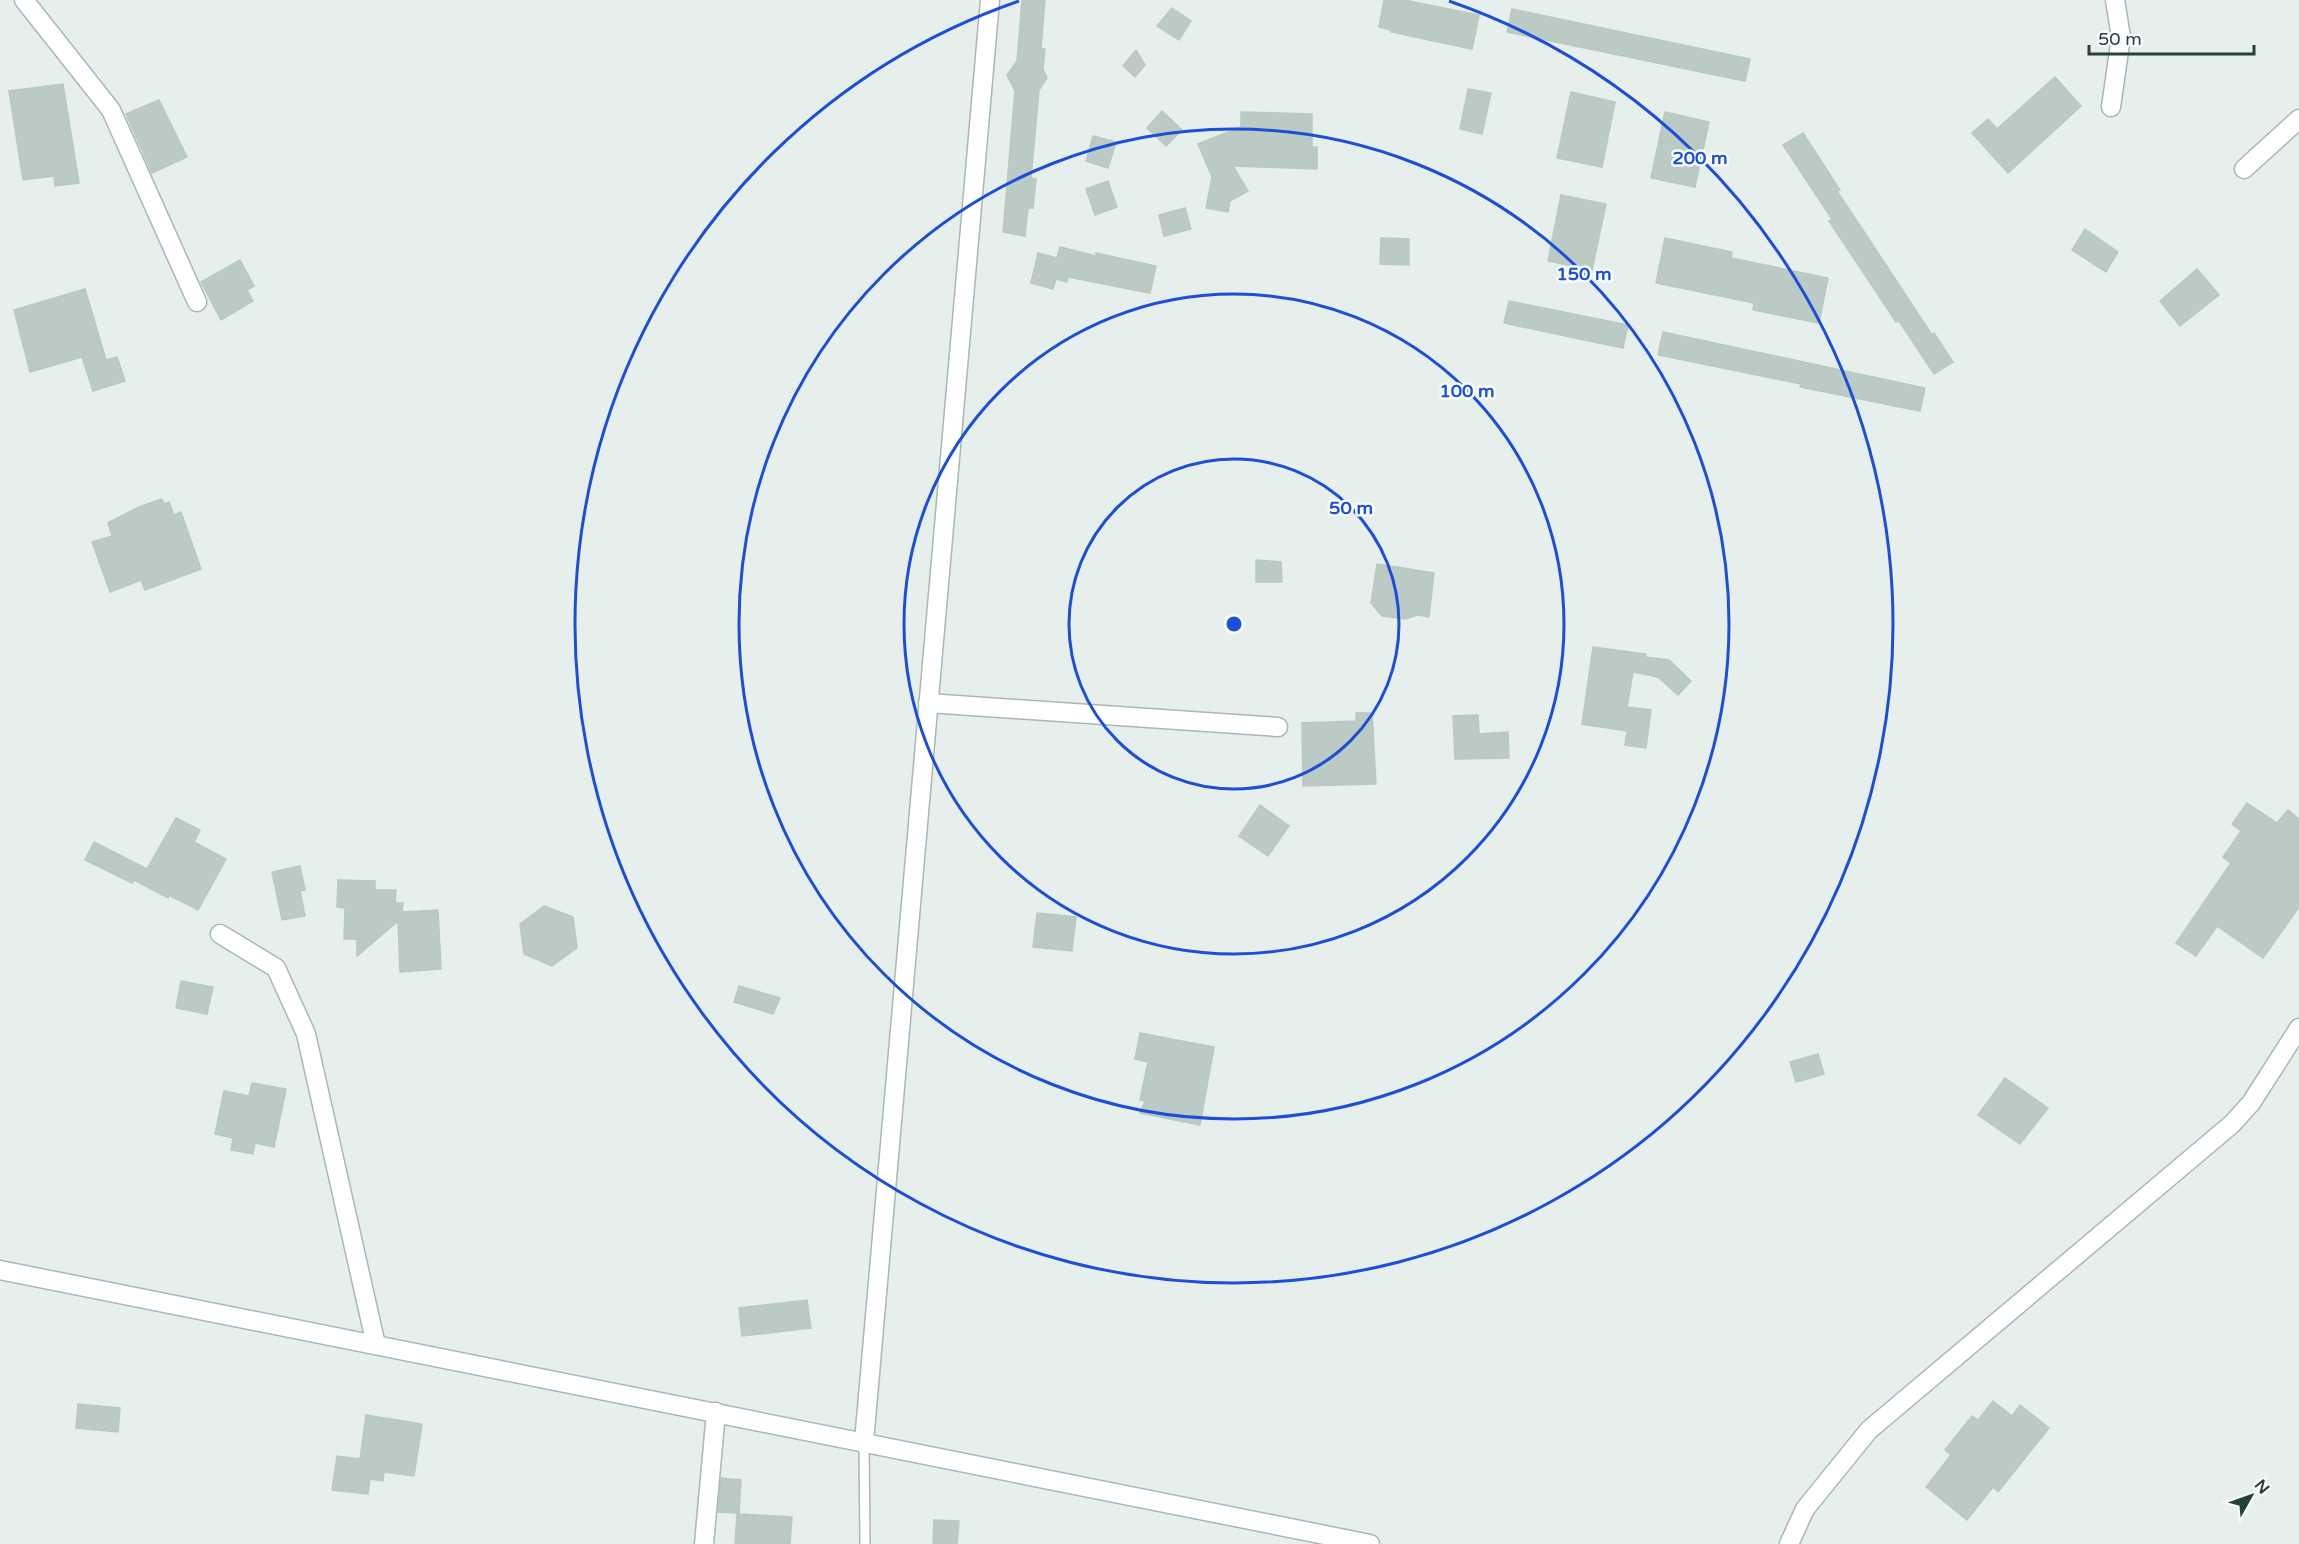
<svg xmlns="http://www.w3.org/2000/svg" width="2299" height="1544" viewBox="0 0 2299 1544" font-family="'Varela Round',sans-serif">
<rect width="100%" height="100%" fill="#e6efeb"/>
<g fill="#bbcac4" stroke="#b8c9c2" stroke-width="1.5">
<path d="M 1022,0 L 1045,0 L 1041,49 L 1045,49 L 1043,69 L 1047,78 L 1039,90 L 1031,178 L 1036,179 L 1033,208 L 1028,208 L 1025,236 L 1003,232 L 1015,91 L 1007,75 L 1017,61 Z"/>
<path d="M 1384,0 L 1404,0 L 1479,15 L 1472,49 L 1391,32 L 1391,30 L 1379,27 Z"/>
<path d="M 1172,8 L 1191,21 L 1179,40 L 1157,26 Z"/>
<path d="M 1512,9 L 1750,59 L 1745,81 L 1507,32 Z"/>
<path d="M 1136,50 L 1145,65 L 1135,77 L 1123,66 Z"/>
<path d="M 2055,77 L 2081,106 L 2008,173 L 1972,133 L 1988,119 L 1997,129 Z"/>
<path d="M 63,84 L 79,183 L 55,186 L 54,176 L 23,180 L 9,91 Z"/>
<path d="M 1468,89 L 1491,93 L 1482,134 L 1460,129 Z"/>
<path d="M 1571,92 L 1615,102 L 1602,167 L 1557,158 Z"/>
<path d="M 159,100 L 187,157 L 152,173 L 126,114 Z"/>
<path d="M 1162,111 L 1182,130 L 1166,146 L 1147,128 Z"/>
<path d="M 1241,112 L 1312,114 L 1312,147 L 1317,147 L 1317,169 L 1233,166 L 1248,191 L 1230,201 L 1228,212 L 1206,208 L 1212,177 L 1198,144 L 1241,127 Z"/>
<path d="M 1665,112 L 1709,122 L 1695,187 L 1651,178 Z"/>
<path d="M 1803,133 L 1840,190 L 1837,191 L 1888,268 L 1932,335 L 1934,333 L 1953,362 L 1934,374 L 1899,321 L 1896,322 L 1873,287 L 1829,221 L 1832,219 L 1783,145 Z"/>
<path d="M 1093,136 L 1116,142 L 1108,168 L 1086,161 Z"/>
<path d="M 1108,181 L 1117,207 L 1095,215 L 1086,189 Z"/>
<path d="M 1561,195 L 1606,204 L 1592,270 L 1548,261 Z"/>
<path d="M 1185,208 L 1191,229 L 1164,236 L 1159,215 Z"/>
<path d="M 2085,229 L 2118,252 L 2106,272 L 2072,250 Z"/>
<path d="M 1381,238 L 1409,239 L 1409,265 L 1380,264 Z"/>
<path d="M 1665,238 L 1732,252 L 1731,258 L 1828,278 L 1819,323 L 1753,310 L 1754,303 L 1656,283 Z"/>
<path d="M 1060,247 L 1096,256 L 1096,253 L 1156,266 L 1150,293 L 1068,277 L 1067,282 L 1056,279 L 1053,289 L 1031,283 L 1038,253 L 1057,258 Z"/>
<path d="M 240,260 L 254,286 L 247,290 L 253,301 L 221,320 L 201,282 Z"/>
<path d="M 2197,269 L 2219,295 L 2180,326 L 2160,301 Z"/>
<path d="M 85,289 L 106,360 L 117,357 L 125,381 L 93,391 L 82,357 L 30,372 L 14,310 Z"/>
<path d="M 1509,301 L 1628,325 L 1623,348 L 1504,323 Z"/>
<path d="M 1663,332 L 1925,388 L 1920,411 L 1800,387 L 1801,384 L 1658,355 Z"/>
<path d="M 162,499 L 164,504 L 169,502 L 174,515 L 181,512 L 201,569 L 145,590 L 141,580 L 110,592 L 92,542 L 112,536 L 108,523 L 139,507 Z"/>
<path d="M 1256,560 L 1281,562 L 1282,582 L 1256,582 Z"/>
<path d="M 1377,564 L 1434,573 L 1429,617 L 1417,615 L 1406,619 L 1382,616 L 1371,603 Z"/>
<path d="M 1593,647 L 1646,654 L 1645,657 L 1669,660 L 1691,681 L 1678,695 L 1658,677 L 1633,672 L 1627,707 L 1651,710 L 1646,748 L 1625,745 L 1627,731 L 1582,724 Z"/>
<path d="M 1356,713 L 1372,713 L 1376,784 L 1303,786 L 1302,723 L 1356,721 Z"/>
<path d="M 1478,715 L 1479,734 L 1508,732 L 1509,758 L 1455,759 L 1453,716 Z"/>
<path d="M 2247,803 L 2277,823 L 2288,810 L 2299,819 L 2299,907 L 2263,958 L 2217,926 L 2196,956 L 2176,943 L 2231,863 L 2223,857 L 2241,831 L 2232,824 Z"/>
<path d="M 1260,805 L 1289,826 L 1268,856 L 1239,836 Z"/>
<path d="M 176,818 L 200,830 L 194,842 L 226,859 L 198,910 L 169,895 L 168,898 L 134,880 L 132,883 L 85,860 L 94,842 L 147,869 Z"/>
<path d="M 300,866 L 305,890 L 300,891 L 305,916 L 282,920 L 272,872 Z"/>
<path d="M 338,880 L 375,881 L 375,890 L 396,890 L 395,903 L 403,903 L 402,912 L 438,910 L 441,969 L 400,972 L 398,921 L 357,956 L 357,939 L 344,939 L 345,908 L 337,907 Z"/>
<path d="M 544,906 L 573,917 L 577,948 L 552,966 L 524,954 L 520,924 Z"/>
<path d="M 1037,913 L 1076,917 L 1072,951 L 1033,947 Z"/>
<path d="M 181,981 L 213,987 L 207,1014 L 176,1008 Z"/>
<path d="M 739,986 L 780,998 L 773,1014 L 734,1002 Z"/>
<path d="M 1140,1033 L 1214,1047 L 1200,1125 L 1140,1113 L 1145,1101 L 1140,1100 L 1148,1062 L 1135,1059 Z"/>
<path d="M 1818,1054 L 1824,1074 L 1796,1082 L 1790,1062 Z"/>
<path d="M 2005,1078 L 2048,1108 L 2020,1144 L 1978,1115 Z"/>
<path d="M 252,1083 L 286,1089 L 274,1147 L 255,1143 L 253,1154 L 231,1150 L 233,1138 L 215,1134 L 224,1091 L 249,1096 Z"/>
<path d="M 807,1300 L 811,1328 L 742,1336 L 739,1308 Z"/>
<path d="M 1993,1401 L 2012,1416 L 2020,1405 L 2049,1428 L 1998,1492 L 1993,1487 L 1967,1520 L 1926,1487 L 1951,1455 L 1945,1450 L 1972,1416 L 1978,1420 Z"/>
<path d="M 78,1404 L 120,1408 L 118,1432 L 76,1428 Z"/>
<path d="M 366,1415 L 422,1424 L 414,1476 L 384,1472 L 383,1481 L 370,1479 L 368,1494 L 332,1490 L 337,1456 L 360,1459 Z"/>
<path d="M 721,1478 L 741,1480 L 739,1514 L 792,1517 L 790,1544 L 735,1544 L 737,1513 L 718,1512 Z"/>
<path d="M 934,1520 L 959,1521 L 957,1544 L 933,1544 Z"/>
</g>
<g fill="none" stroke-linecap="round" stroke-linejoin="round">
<g stroke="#a8b8b2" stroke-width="12">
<path id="lane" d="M 864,1442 L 865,1544"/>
</g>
<g stroke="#a8b8b2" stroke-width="21">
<g id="street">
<path d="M 24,0 L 111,110 L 197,302"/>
<path d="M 2111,107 L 2121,37 L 2115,0"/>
<path d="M 2244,169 L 2299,119"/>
<path d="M 928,703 L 1278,727"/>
<path d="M 220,934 L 276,968 L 306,1034 L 376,1345"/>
<path d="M 864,1442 L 990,0"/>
<path d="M 704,1544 L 716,1412"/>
<path d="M 1789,1544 L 1805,1509 L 1869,1430 L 2232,1124 L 2251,1103 L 2299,1028"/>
</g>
</g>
<g stroke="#a4bbb3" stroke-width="21">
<path id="secondary" d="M 0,1270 L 1370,1544"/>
</g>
<use href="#lane" stroke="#fff" stroke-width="9"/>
<use href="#street" stroke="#fff" stroke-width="18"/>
<use href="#secondary" stroke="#fff" stroke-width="18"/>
</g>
<g fill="none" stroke="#1d4ed8" stroke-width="3">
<circle cx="1234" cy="624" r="165"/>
<circle cx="1234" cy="624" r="330"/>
<circle cx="1234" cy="624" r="495"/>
<path d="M1449 1A659 659 0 1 1 1019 1"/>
</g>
<circle cx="1234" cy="624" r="9" fill="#1d4ed8" stroke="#f7fbf9" stroke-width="3"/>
<g font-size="18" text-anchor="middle" font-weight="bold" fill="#1d4ed8" stroke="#f7fbf9" stroke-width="5" stroke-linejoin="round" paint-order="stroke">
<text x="1700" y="164">200 m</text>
<text x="1584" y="280">150 m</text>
<text x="1467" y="397">100 m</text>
<text x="1351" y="514">50 m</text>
</g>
<g transform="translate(2251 1496) rotate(50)" stroke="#f7fbf9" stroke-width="4.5" paint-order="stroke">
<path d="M0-4.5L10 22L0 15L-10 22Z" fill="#24423a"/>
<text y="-9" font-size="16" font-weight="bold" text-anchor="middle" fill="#24423a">N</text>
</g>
<path d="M2089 45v9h165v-9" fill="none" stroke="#24423a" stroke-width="3"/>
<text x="2098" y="45" font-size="18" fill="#24423a" stroke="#f7fbf9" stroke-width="4.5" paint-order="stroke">50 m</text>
</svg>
